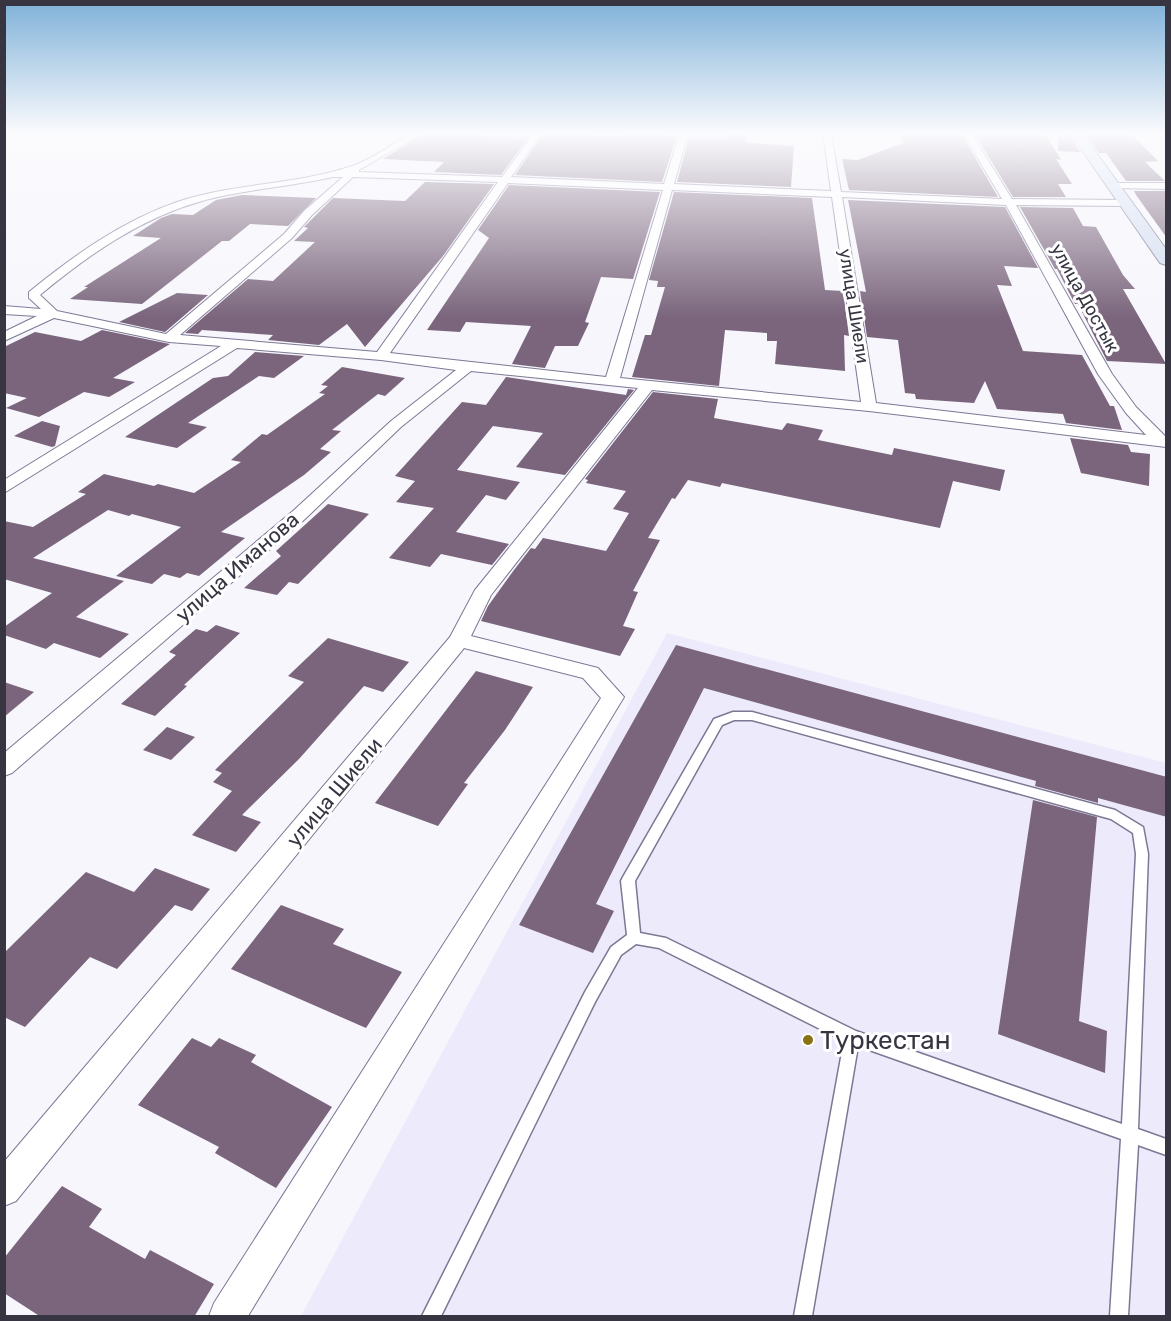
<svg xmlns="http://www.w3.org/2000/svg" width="1171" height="1321" viewBox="0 0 1171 1321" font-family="Rubik,sans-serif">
<rect width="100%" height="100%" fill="#f6f6fc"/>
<path fill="#edebfb" d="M 667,633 L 1166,763 L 1166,1316 L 301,1316 Z"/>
<g fill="#7a657c">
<path d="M 425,133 L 481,133 L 485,137 L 528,138 L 501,175 L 434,172 L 444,162 L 383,159 Z"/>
<path d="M 544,133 L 622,136 L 624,133 L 668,133 L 666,136 L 677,136 L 662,182 L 515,175 Z"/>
<path d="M 726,133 L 746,134 L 746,142 L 752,143 L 794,146 L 791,187 L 677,182 L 689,137 L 725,138 Z"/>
<path d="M 899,133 L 961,133 L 998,197 L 849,190 L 842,159 L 858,160 L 903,143 Z"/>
<path d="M 974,133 L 1045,133 L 1061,160 L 1056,159 L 1072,184 L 1058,184 L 1066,197 L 1013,197 Z"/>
<path d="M 1058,133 L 1068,133 L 1080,152 L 1058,151 Z"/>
<path d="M 1085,133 L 1130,133 L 1158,161 L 1145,162 L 1165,181 L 1126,181 L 1106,153 L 1099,153 Z"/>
<path d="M 425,182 L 494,184 L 443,256 L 365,347 L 347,324 L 319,345 L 268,340 L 273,335 L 202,330 L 198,334 L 185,333 L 248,279 L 273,281 L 315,242 L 294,241 L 308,228 L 304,227 L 333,198 L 405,201 Z"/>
<path d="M 509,185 L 660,192 L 633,279 L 601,277 L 585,322 L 589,323 L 578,346 L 555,346 L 545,368 L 512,364 L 531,326 L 466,322 L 460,332 L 427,330 L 489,238 L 478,230 Z"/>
<path d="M 1134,191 L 1167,191 L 1167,238 L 1136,195 Z"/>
<path d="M 674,192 L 812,198 L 825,290 L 843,291 L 849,336 L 844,335 L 845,371 L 775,364 L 777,341 L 767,341 L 767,333 L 725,330 L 719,386 L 632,377 L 645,335 L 651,335 L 665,287 L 657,287 L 658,281 L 649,280 Z"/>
<path d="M 242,195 L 316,198 L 288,226 L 250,224 L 229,241 L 222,241 L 142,304 L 70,299 L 88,287 L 84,287 L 161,238 L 133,236 L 161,218 L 172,214 L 193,215 L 216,200 Z"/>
<path d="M 848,200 L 1005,207 L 1038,268 L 1004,266 L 1012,286 L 997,285 L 1023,351 L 1082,355 L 1110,406 L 1114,406 L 1122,430 L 1066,423 L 1063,414 L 997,409 L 985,381 L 974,403 L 916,399 L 915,394 L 905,393 L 898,340 L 867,337 L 860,291 L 866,292 Z"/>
<path d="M 1020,207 L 1073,208 L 1083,226 L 1096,227 L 1123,275 L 1135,289 L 1123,289 L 1166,364 L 1107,361 L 1078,304 L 1075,304 L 1057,269 L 1055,269 Z"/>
<path d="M 177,293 L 208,295 L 165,332 L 119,322 Z"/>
<path d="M 102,330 L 170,344 L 113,378 L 135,382 L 109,397 L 84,392 L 39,417 L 6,408 L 27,398 L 4,393 L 4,347 L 35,332 L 81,341 Z"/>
<path d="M 255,352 L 304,356 L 274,378 L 259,376 L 188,423 L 207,427 L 177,448 L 125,437 L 213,378 L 228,376 Z"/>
<path d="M 342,367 L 405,378 L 385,396 L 378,394 L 332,430 L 341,431 L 320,449 L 331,452 L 304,475 L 221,532 L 245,538 L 199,576 L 187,573 L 180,578 L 164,574 L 152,584 L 116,576 L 181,527 L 132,514 L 129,516 L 108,510 L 33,558 L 124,581 L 76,617 L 129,634 L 100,658 L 54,643 L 46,649 L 4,635 L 4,627 L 52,593 L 4,579 L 4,521 L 33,527 L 86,494 L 78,492 L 104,474 L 154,486 L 158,484 L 194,493 L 241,462 L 231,460 L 262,434 L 267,435 L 325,394 L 319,393 L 328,386 L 321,385 Z"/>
<path d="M 506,377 L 626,395 L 628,389 L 634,390 L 565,475 L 516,467 L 543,433 L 493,426 L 457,470 L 520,482 L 506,500 L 486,495 L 456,532 L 509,544 L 492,565 L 441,554 L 430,567 L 389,558 L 434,508 L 396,502 L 415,481 L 395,476 L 462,402 L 486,405 Z"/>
<path d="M 653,392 L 718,399 L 714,418 L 782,430 L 787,423 L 823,430 L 818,440 L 892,455 L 894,448 L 1005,470 L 1000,491 L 953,481 L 940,528 L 722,483 L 720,487 L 688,480 L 675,499 L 672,498 L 648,538 L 660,540 L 633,591 L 638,592 L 623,626 L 635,629 L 620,656 L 481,621 L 488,606 L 514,570 L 531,548 L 535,549 L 543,538 L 606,551 L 629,513 L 613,509 L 626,491 L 586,483 L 588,480 L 585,479 Z"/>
<path d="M 42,421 L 60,426 L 55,446 L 52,447 L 14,436 Z"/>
<path d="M 1070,438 L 1128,445 L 1131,452 L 1150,454 L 1149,486 L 1081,473 Z"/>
<path d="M 328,504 L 369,514 L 298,584 L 289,582 L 277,595 L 244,588 L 281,556 L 276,551 Z"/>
<path d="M 216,625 L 240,633 L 184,685 L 187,686 L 155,716 L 121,704 L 176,655 L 169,652 L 196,629 L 207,632 Z"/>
<path d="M 328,638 L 409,662 L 383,692 L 364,686 L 299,759 L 242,815 L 261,822 L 236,852 L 192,835 L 232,791 L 213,782 L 222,773 L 215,770 L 304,682 L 288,676 Z"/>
<path d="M 676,645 L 1167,777 L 1167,817 L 1098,798 L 1098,803 L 1035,786 L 1036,781 L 704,688 L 596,904 L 614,911 L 593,953 L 519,925 Z"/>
<path d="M 476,671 L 533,687 L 505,730 L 464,783 L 468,784 L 438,826 L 375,803 Z"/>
<path d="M 4,682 L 34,692 L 4,717 Z"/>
<path d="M 167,727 L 195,737 L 171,760 L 143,750 Z"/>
<path d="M 1033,800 L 1097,817 L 1079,1021 L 1107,1031 L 1105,1073 L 998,1034 Z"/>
<path d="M 155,868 L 210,889 L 192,911 L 175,905 L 117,969 L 90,957 L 25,1027 L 4,1017 L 4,953 L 86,872 L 134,892 Z"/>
<path d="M 281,905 L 344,929 L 333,944 L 402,972 L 366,1028 L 231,969 Z"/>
<path d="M 192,1038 L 211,1047 L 219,1038 L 256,1055 L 251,1062 L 332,1107 L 276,1188 L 215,1153 L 219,1147 L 138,1105 Z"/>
<path d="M 62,1186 L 102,1209 L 89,1227 L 145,1259 L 150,1250 L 214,1284 L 194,1317 L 41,1317 L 4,1293 L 4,1258 Z"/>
</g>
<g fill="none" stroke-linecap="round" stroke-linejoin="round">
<g stroke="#7c7894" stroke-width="3">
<g id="lane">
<path d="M 483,133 L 536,135 L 538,136 L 485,135 Z"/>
<path d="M 733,712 L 752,712 L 1115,810 L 1143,827 L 1148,854 L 1138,1129 L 1166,1139 L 1166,1155 L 1138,1145 L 1128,1316 L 1110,1316 L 1121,1139 L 858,1046 L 812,1316 L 794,1316 L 844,1041 L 659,948 L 636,944 L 621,955 L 595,1002 L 441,1316 L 422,1316 L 585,992 L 611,947 L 627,935 L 621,881 L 623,877 L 714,719 ZM 734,720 L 752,720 L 1111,819 L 1133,833 L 1136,854 L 1122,1124 L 856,1031 L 666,938 L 640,933 L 635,881 L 722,725 Z"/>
</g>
</g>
<g stroke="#7c7894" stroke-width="2">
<g id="street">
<path d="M 412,133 L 423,133 L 359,170 L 359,172 L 502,177 L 534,133 L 542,133 L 511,177 L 664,184 L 680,133 L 688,133 L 674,184 L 831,191 L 823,133 L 831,133 L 841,192 L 1002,199 L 963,133 L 971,133 L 1012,199 L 1126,200 L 1131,203 L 1126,206 L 1016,205 L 1112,374 L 1136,407 L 1166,437 L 1166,447 L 869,411 L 652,390 L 491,595 L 471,636 L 598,668 L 624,697 L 248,1316 L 209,1316 L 214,1303 L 601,698 L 583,678 L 464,648 L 16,1201 L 4,1206 L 4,1162 L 450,637 L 475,590 L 638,388 L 471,371 L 401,427 L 305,519 L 12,773 L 4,776 L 4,753 L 293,511 L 391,421 L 456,370 L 381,360 L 237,348 L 4,493 L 4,480 L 221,346 L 169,342 L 54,318 L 4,341 L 4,332 L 37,316 L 4,314 L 4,306 L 41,309 L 29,298 L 29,292 C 73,256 122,221 177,202 C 234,183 296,185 352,166 C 373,159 392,144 412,133 ZM 333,177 L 343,177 L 304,211 L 284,234 L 166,334 L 57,311 L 40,295 C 88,255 141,218 202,201 C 245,189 290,187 333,177 ZM 353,177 L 498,182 L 377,352 L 180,335 L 292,238 L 312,215 ZM 508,183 L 663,190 L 606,377 L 390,353 ZM 672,190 L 832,197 L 861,402 L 620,378 ZM 842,197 L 1006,205 L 1098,374 L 1126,413 L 1146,435 L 876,403 Z"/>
<path d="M 1110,183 L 1166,183 L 1166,189 L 1113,188 L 1108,185 Z"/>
</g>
</g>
<g stroke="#7c7894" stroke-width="2">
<path id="secondary" d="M 1070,133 L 1082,133 L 1166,249 L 1166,265 L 1160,263 Z"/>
</g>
<use href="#lane" fill="#fff" fill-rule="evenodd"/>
<use href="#street" fill="#fff" fill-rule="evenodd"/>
<use href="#secondary" fill="#d3def0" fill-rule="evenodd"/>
</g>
<linearGradient id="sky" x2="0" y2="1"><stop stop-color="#7fb1d8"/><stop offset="0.42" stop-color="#fbfbfe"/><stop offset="1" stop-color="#fbfbfe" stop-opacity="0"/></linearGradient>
<rect width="1171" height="318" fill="url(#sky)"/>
<circle fill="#8a7112" stroke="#fff" stroke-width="2" cx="808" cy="1040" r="6"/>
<g text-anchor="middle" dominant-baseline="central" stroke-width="6" stroke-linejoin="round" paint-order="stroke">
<g font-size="18" fill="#373541" stroke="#fff">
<text transform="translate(1085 298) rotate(61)">улица Достык</text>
<text transform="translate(854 306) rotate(81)">улица Шиели</text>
</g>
<g font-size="21" fill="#373541" stroke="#fff">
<text transform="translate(237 567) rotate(-41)">улица Иманова</text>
<text transform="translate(334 792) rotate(-50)">улица Шиели</text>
</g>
<g font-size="26" fill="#373541" stroke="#fff" text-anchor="start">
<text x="820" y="1040">Туркестан</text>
</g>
</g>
<rect width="1171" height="1321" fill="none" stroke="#373541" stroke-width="12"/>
</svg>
